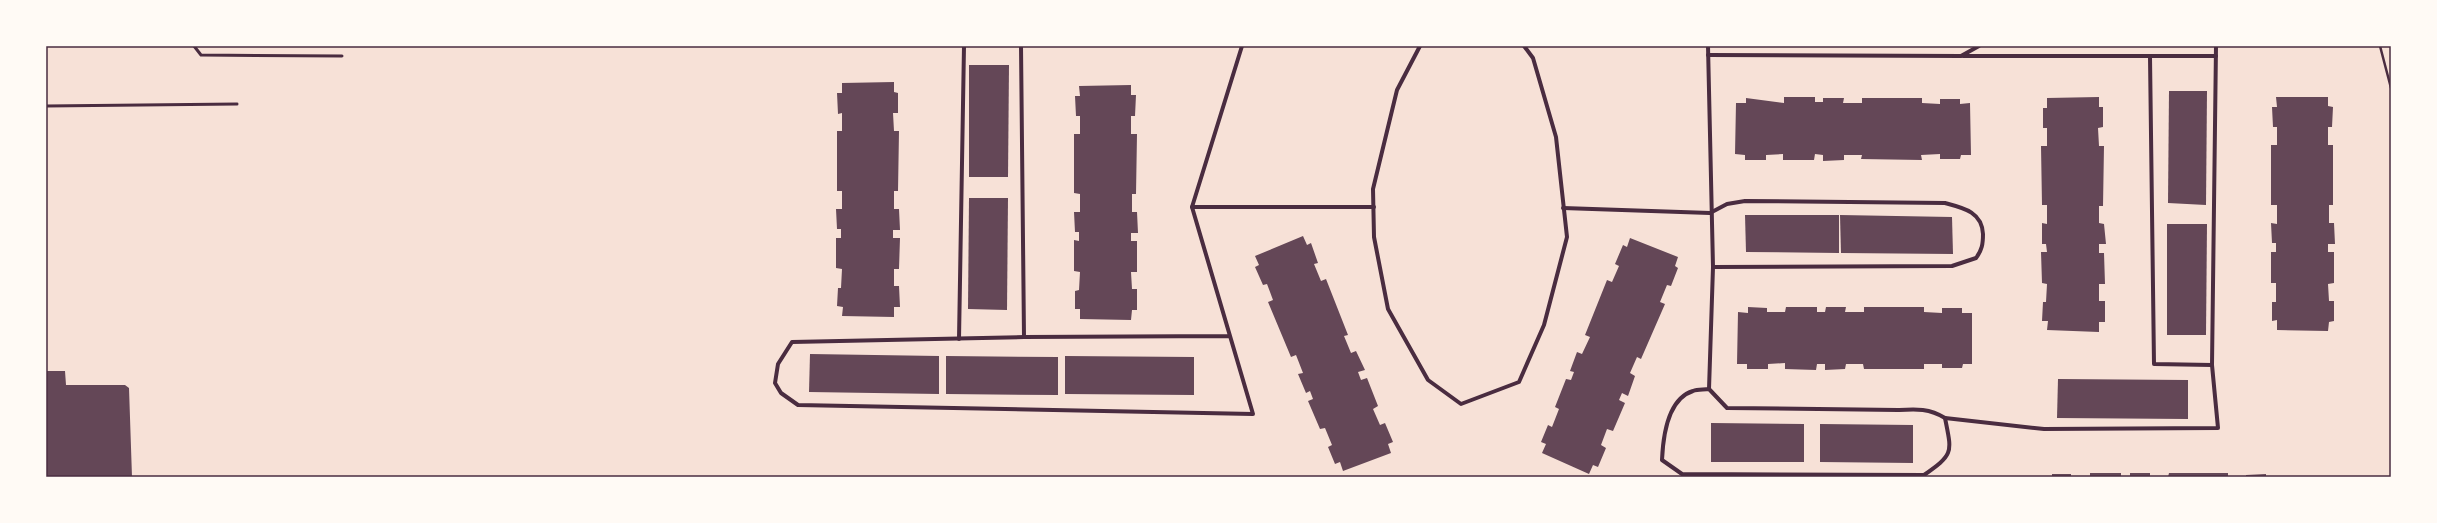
<svg xmlns="http://www.w3.org/2000/svg" width="2437" height="523" viewBox="0 0 2437 523" font-family="'Fira Sans Condensed',sans-serif">
<rect width="100%" height="100%" fill="#f7e1d7"/>
<g fill="#644757">
<path d="M 969,65 L 1009,65 L 1008,177 L 969,177 Z"/>
<path d="M 894,82 L 894,92 L 898,93 L 898,113 L 893,113 L 894,131 L 899,131 L 898,191 L 894,191 L 894,209 L 899,209 L 900,230 L 893,230 L 893,238 L 900,238 L 899,269 L 894,269 L 894,286 L 899,286 L 900,307 L 894,307 L 894,317 L 842,316 L 843,307 L 837,306 L 838,288 L 841,288 L 842,269 L 836,268 L 836,238 L 841,238 L 841,229 L 837,229 L 836,209 L 842,209 L 842,191 L 837,191 L 837,131 L 842,131 L 842,113 L 838,114 L 837,93 L 842,93 L 842,83 Z"/>
<path d="M 1131,85 L 1131,95 L 1136,95 L 1135,116 L 1131,116 L 1131,134 L 1137,134 L 1136,194 L 1132,194 L 1132,212 L 1137,212 L 1138,233 L 1131,233 L 1131,241 L 1137,241 L 1137,272 L 1131,272 L 1132,289 L 1137,289 L 1137,310 L 1132,310 L 1131,320 L 1080,319 L 1080,309 L 1075,309 L 1075,291 L 1079,290 L 1080,272 L 1074,271 L 1074,240 L 1079,241 L 1079,232 L 1075,232 L 1074,212 L 1080,212 L 1080,194 L 1074,193 L 1074,134 L 1080,134 L 1080,116 L 1076,116 L 1075,96 L 1080,96 L 1079,86 Z"/>
<path d="M 2169,91 L 2207,91 L 2206,205 L 2168,203 Z"/>
<path d="M 1784,97 L 1815,97 L 1815,102 L 1823,102 L 1823,98 L 1844,98 L 1843,103 L 1862,103 L 1862,98 L 1922,98 L 1922,103 L 1940,104 L 1940,99 L 1960,99 L 1960,104 L 1970,103 L 1971,155 L 1961,155 L 1960,159 L 1940,159 L 1940,154 L 1921,155 L 1922,160 L 1861,159 L 1862,155 L 1844,155 L 1844,160 L 1823,161 L 1823,155 L 1815,154 L 1814,160 L 1783,160 L 1783,154 L 1766,155 L 1766,160 L 1745,160 L 1745,155 L 1735,154 L 1736,103 L 1746,103 L 1746,98 L 1784,103 Z"/>
<path d="M 2099,97 L 2099,107 L 2103,107 L 2103,127 L 2098,128 L 2099,146 L 2104,146 L 2103,206 L 2099,206 L 2099,223 L 2104,224 L 2106,244 L 2099,244 L 2099,253 L 2104,253 L 2105,284 L 2099,284 L 2099,301 L 2105,301 L 2105,322 L 2099,322 L 2099,332 L 2047,330 L 2048,321 L 2042,321 L 2043,302 L 2046,302 L 2047,284 L 2042,283 L 2041,252 L 2047,252 L 2046,244 L 2042,244 L 2042,223 L 2047,224 L 2047,205 L 2042,205 L 2041,146 L 2047,146 L 2047,128 L 2043,128 L 2043,108 L 2047,108 L 2047,98 Z"/>
<path d="M 2276,97 L 2328,97 L 2328,106 L 2333,107 L 2332,127 L 2328,127 L 2328,145 L 2333,145 L 2333,205 L 2329,205 L 2329,223 L 2334,223 L 2335,244 L 2328,244 L 2328,252 L 2334,252 L 2334,283 L 2328,284 L 2329,301 L 2334,301 L 2334,321 L 2329,322 L 2328,331 L 2277,330 L 2277,320 L 2272,321 L 2272,302 L 2276,302 L 2276,283 L 2271,283 L 2271,252 L 2276,252 L 2276,243 L 2272,243 L 2271,223 L 2277,224 L 2277,205 L 2271,205 L 2271,145 L 2277,145 L 2277,127 L 2273,127 L 2272,107 L 2277,107 Z"/>
<path d="M 969,198 L 1008,198 L 1007,310 L 968,309 Z"/>
<path d="M 1745,215 L 1839,215 L 1839,253 L 1746,252 Z"/>
<path d="M 1840,215 L 1952,217 L 1953,254 L 1841,253 Z"/>
<path d="M 2167,224 L 2207,224 L 2206,335 L 2167,335 Z"/>
<path d="M 1303,236 L 1307,245 L 1311,243 L 1318,263 L 1314,264 L 1321,281 L 1326,279 L 1348,335 L 1344,336 L 1351,353 L 1356,351 L 1365,370 L 1358,372 L 1361,380 L 1367,378 L 1378,406 L 1373,409 L 1380,425 L 1385,423 L 1393,442 L 1388,444 L 1391,453 L 1343,471 L 1340,462 L 1335,464 L 1328,447 L 1332,445 L 1325,428 L 1320,429 L 1308,401 L 1313,399 L 1310,391 L 1306,393 L 1298,374 L 1303,373 L 1296,355 L 1291,357 L 1268,302 L 1273,300 L 1267,284 L 1263,285 L 1255,267 L 1259,265 L 1255,256 Z"/>
<path d="M 1630,238 L 1678,257 L 1675,266 L 1678,268 L 1671,286 L 1667,285 L 1660,302 L 1665,304 L 1641,359 L 1637,357 L 1630,373 L 1635,376 L 1628,396 L 1622,393 L 1619,400 L 1625,403 L 1613,431 L 1607,429 L 1601,445 L 1606,448 L 1598,467 L 1593,465 L 1589,474 L 1542,453 L 1546,444 L 1541,442 L 1548,425 L 1552,427 L 1559,409 L 1555,407 L 1566,379 L 1571,380 L 1574,372 L 1570,371 L 1577,352 L 1582,354 L 1590,337 L 1585,335 L 1607,280 L 1612,282 L 1619,266 L 1615,264 L 1623,245 L 1627,247 Z"/>
<path d="M 1748,307 L 1767,308 L 1767,312 L 1785,312 L 1786,307 L 1817,307 L 1817,312 L 1825,312 L 1826,307 L 1846,307 L 1845,312 L 1864,312 L 1864,307 L 1924,307 L 1924,312 L 1942,313 L 1942,308 L 1962,308 L 1962,313 L 1972,313 L 1972,364 L 1963,364 L 1962,368 L 1942,368 L 1942,364 L 1924,364 L 1924,369 L 1864,369 L 1863,364 L 1846,364 L 1845,369 L 1825,370 L 1825,364 L 1817,364 L 1816,370 L 1785,369 L 1785,363 L 1768,364 L 1768,369 L 1747,369 L 1747,364 L 1737,364 L 1738,312 L 1748,313 Z"/>
<path d="M 810,354 L 939,356 L 939,394 L 809,392 Z"/>
<path d="M 946,356 L 1058,357 L 1058,395 L 946,394 Z"/>
<path d="M 1065,356 L 1194,357 L 1194,395 L 1065,394 Z"/>
<path d="M 46,371 L 65,371 L 66,385 L 125,385 L 129,388 L 132,477 L 46,477 Z"/>
<path d="M 2058,379 L 2188,380 L 2188,419 L 2057,418 Z"/>
<path d="M 1711,423 L 1804,424 L 1804,462 L 1711,462 Z"/>
<path d="M 1820,424 L 1913,425 L 1913,463 L 1820,462 Z"/>
<rect x="2090" y="473" width="31" height="4"/>
<rect x="2130" y="473" width="20" height="4"/>
<path d="M 2169,473 L 2228,473 L 2228,477 L 2168,477 Z"/>
<rect x="2052" y="474" width="19" height="3"/>
<path d="M 2266,474 L 2266,477 L 2246,477 L 2246,475 Z"/>
</g>
<g fill="none" stroke-linecap="round" stroke-linejoin="round">
<path stroke="#4a2c40" stroke-width="2.5" d="M 2380,46 L 2391,88"/>
<g stroke="#4a2c40" stroke-width="3">
<path d="M 194,46 L 201,55 L 342,56"/>
<path d="M 46,106 L 237,104"/>
</g>
<g stroke="#4a2c40" stroke-width="4">
<path d="M 1021,46 L 1024,337"/>
<path d="M 1420,46 L 1397,90 L 1373,189 L 1374,237 L 1388,309 L 1428,380 L 1461,404 L 1519,382 L 1544,325 L 1567,237 L 1556,137 L 1533,58 L 1524,46"/>
<path d="M 1708,46 L 1713,267 L 1709,389 L 1727,408 L 1898,410 C 1916,409 1929,408 1945,418 C 1952,453 1954,454 1924,475 L 1682,474 L 1662,460 C 1663,437 1667,399 1693,391 C 1698,389 1704,390 1709,389"/>
<path d="M 1708,55 L 1961,56 L 1979,46"/>
<path d="M 1963,56 L 2216,56"/>
<path d="M 2150,57 L 2154,364 L 2212,365"/>
<path d="M 1192,207 L 1374,207"/>
<path d="M 1563,208 L 1710,213 L 1727,204 L 1745,201 L 1945,203 C 1964,208 1982,212 1983,234 C 1983,244 1982,250 1976,258 L 1952,266 L 1713,267"/>
<path d="M 1230,336 L 1024,337 L 792,342 L 778,364 L 775,383 L 781,393 L 798,405 L 1253,414 L 1192,207 L 1242,46"/>
<path d="M 959,339 L 964,46"/>
<path d="M 1945,418 L 2044,429 L 2218,428 L 2212,365 L 2216,46"/>
</g>
</g>
<rect width="2437" height="523" fill="none" stroke="#fffaf5" stroke-width="94"/>
<rect x="47" y="47" width="2343" height="429" fill="none" stroke="#4a2c40" stroke-width="1.5"/>
</svg>
